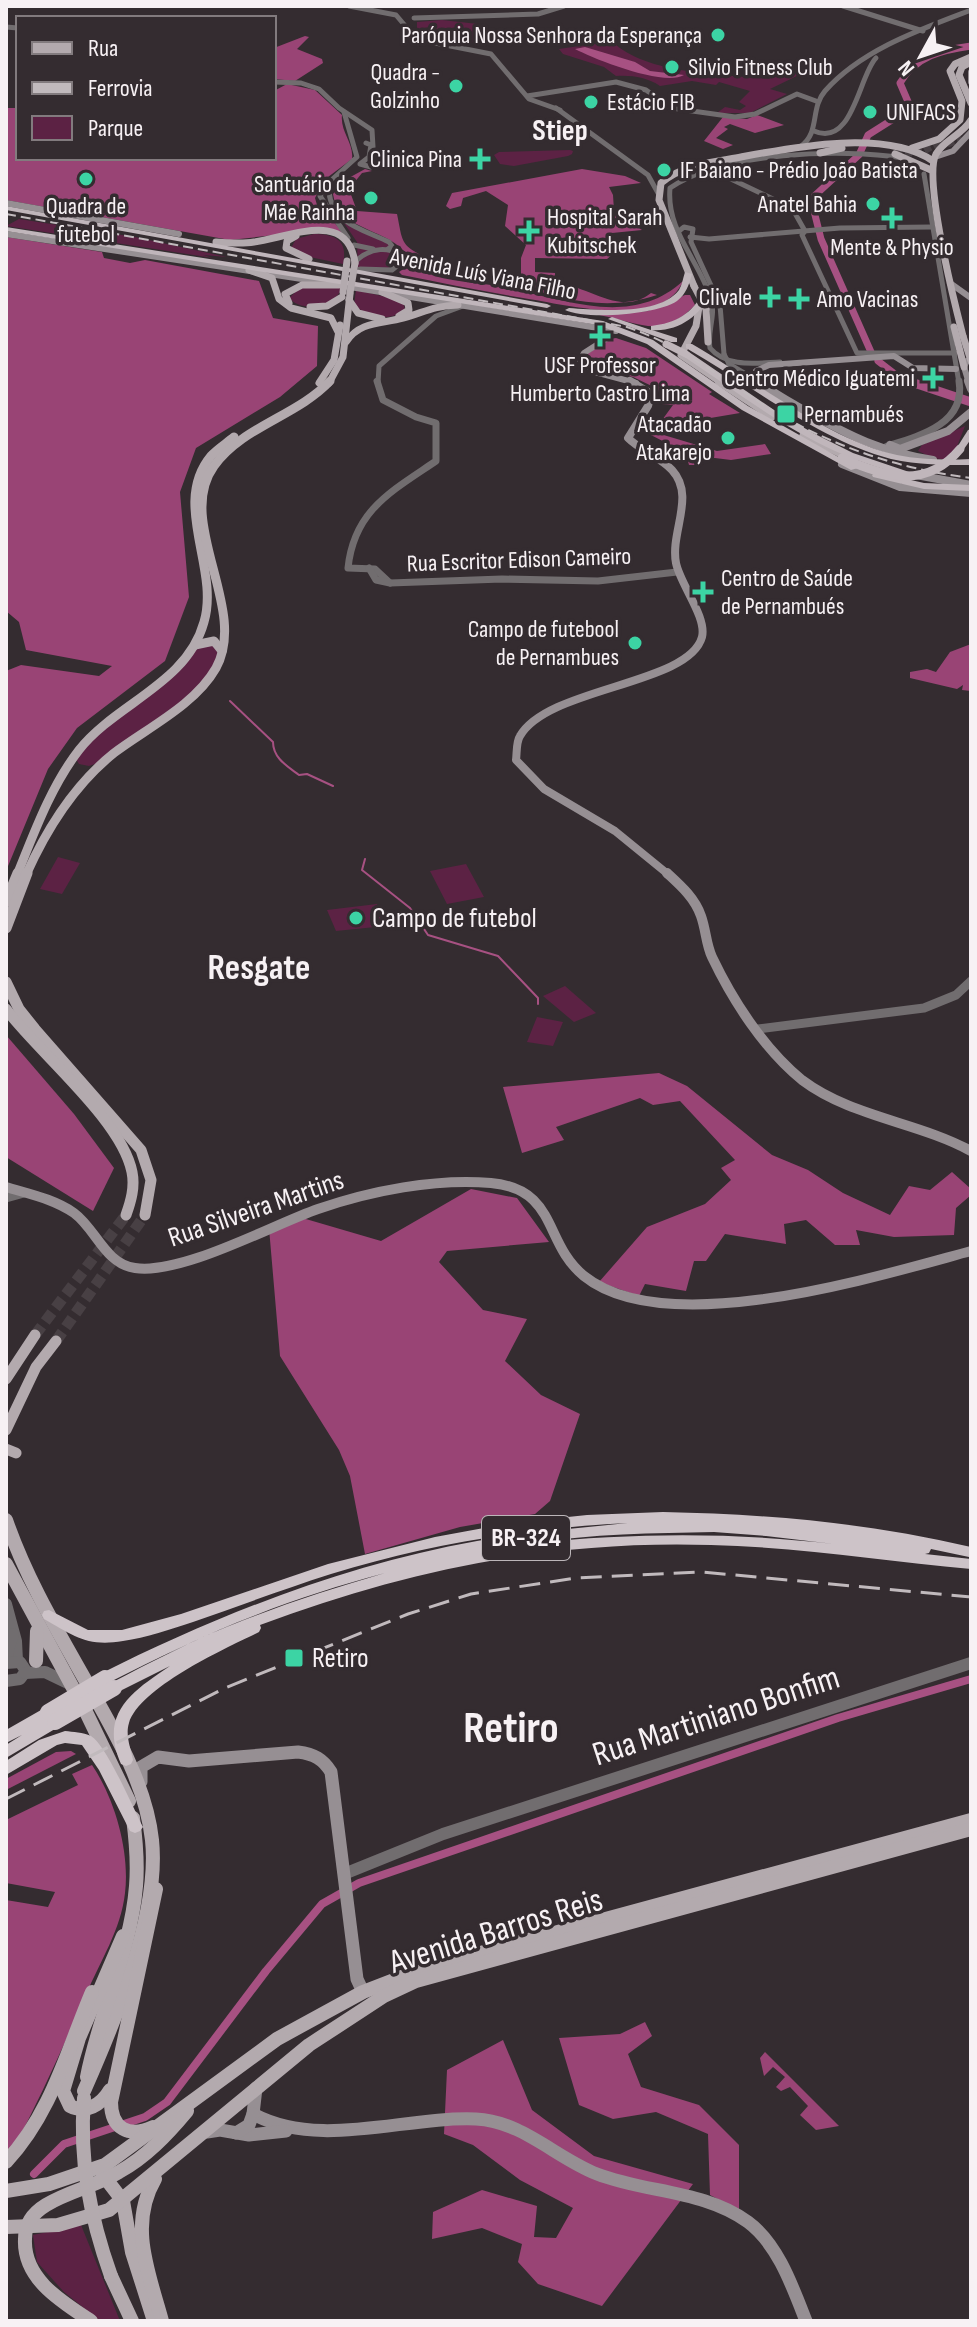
<svg xmlns="http://www.w3.org/2000/svg" width="977" height="2327" viewBox="0 0 977 2327" font-family="'Sofia Sans Condensed',sans-serif">
<rect width="100%" height="100%" fill="#342c30"/>
<g fill="#5c2244">
<path d="M 442,20 L 478,24 L 478,34 L 486,40 C 461,44 437,51 417,31 L 417,22 Z"/>
<path d="M 597,38 L 609,38 C 641,75 723,74 769,79 L 775,74 L 784,75 L 795,69 L 805,72 L 770,89 L 787,94 L 750,113 L 717,113 L 725,107 L 740,110 L 746,106 L 739,102 L 750,91 L 719,82 L 716,85 L 692,81 L 660,86 C 647,77 631,75 616,76 L 604,67 L 563,54 L 559,49 L 600,43 Z"/>
<path d="M 570,150 L 573,151 L 572,154 L 568,156 L 514,166 L 500,164 L 494,155 L 499,152 Z"/>
<path d="M 19,219 L 135,237 L 227,257 L 203,255 L 213,258 L 6,226 Z"/>
<path d="M 344,223 L 386,242 L 403,260 L 388,268 L 358,267 L 357,242 Z"/>
<path d="M 314,234 C 336,234 348,241 343,264 L 305,256 L 291,248 L 296,239 Z"/>
<path d="M 301,287 L 341,287 L 340,292 C 330,308 301,312 289,298 Z"/>
<path d="M 356,290 L 403,301 L 405,310 C 387,322 370,319 354,305 Z"/>
<path d="M 965,426 L 956,449 L 947,460 L 933,458 L 918,451 L 922,445 Z"/>
<path d="M 217,643 L 218,665 L 192,693 L 104,761 L 89,766 L 79,764 L 76,759 L 81,749 L 167,677 L 195,645 Z"/>
<path d="M 58,857 L 80,863 L 62,894 L 40,889 Z"/>
<path d="M 466,864 L 484,897 L 447,904 L 430,871 Z"/>
<path d="M 377,904 L 385,926 L 336,931 L 327,910 Z"/>
<path d="M 565,986 L 596,1013 L 574,1022 L 543,996 Z"/>
<path d="M 537,1017 L 563,1022 L 553,1046 L 527,1042 Z"/>
<path d="M 81,2225 L 120,2321 L 100,2321 L 64,2292 L 37,2262 L 33,2235 Z"/>
</g>
<g fill="#994475">
<path d="M 305,36 L 309,37 L 297,49 L 322,59 L 323,63 L 295,81 L 274,79 L 274,48 Z"/>
<path d="M 287,84 L 315,90 L 342,115 C 340,132 354,143 352,159 L 324,180 L 315,198 L 317,205 L 345,234 L 330,229 L 230,240 L 6,200 L 6,108 L 18,108 L 18,158 L 274,158 L 274,91 Z"/>
<path d="M 757,115 L 784,125 L 755,133 L 730,124 L 724,127 L 728,129 L 716,138 L 733,145 L 723,149 L 704,141 L 723,117 L 747,119 Z"/>
<path d="M 365,169 L 372,171 L 362,173 L 349,189 L 357,211 L 397,214 C 403,243 400,245 427,258 L 434,276 C 460,283 487,283 513,289 C 571,302 634,326 683,281 C 663,331 563,304 523,298 C 482,291 442,283 402,275 L 399,272 L 411,264 L 412,258 C 404,251 395,242 386,238 C 365,227 337,221 333,194 L 345,180 Z"/>
<path d="M 582,169 L 625,176 L 641,183 L 609,187 L 613,195 L 614,211 L 642,230 L 612,233 L 613,254 L 607,259 L 535,258 L 535,272 L 555,273 L 555,283 C 587,284 620,318 651,293 L 657,295 C 609,311 568,301 521,286 L 521,258 L 526,245 L 505,226 L 508,205 L 486,191 L 463,198 L 461,206 L 450,209 L 446,206 L 452,193 Z"/>
<path d="M 6,237 L 102,252 L 104,258 L 130,263 L 145,260 L 259,281 L 273,318 L 318,326 L 317,366 L 280,397 L 196,448 L 180,492 L 189,597 L 165,661 L 77,728 L 48,769 L 6,871 L 6,671 L 21,665 L 99,676 L 112,666 L 26,650 L 19,622 L 6,611 Z"/>
<path d="M 685,295 L 690,295 L 695,305 C 661,340 642,323 599,315 L 648,311 Z"/>
<path d="M 616,338 L 646,348 L 712,392 L 709,394 L 740,413 L 657,427 L 673,405 L 662,404 L 658,389 L 633,377 L 586,365 L 583,357 L 610,339 Z"/>
<path d="M 647,430 L 717,451 L 765,444 L 771,454 L 731,460 L 707,457 L 699,465 L 689,465 L 687,458 L 692,456 L 647,433 Z"/>
<path d="M 971,644 L 971,691 L 962,690 L 963,685 L 957,689 L 910,678 L 910,672 L 927,669 L 936,672 L 950,652 Z"/>
<path d="M 6,1035 L 74,1114 L 114,1168 L 93,1211 L 6,1157 Z"/>
<path d="M 659,1073 L 687,1086 L 772,1155 L 808,1170 L 843,1193 L 890,1215 L 909,1186 L 930,1190 L 952,1172 L 971,1189 L 971,1195 L 956,1208 L 954,1235 L 894,1237 L 856,1230 L 860,1245 L 835,1245 L 806,1220 L 784,1224 L 786,1244 L 725,1234 L 706,1261 L 694,1261 L 686,1291 L 645,1284 L 639,1296 L 599,1282 L 647,1227 L 705,1204 L 731,1180 L 721,1168 L 735,1160 L 680,1101 L 653,1105 L 640,1098 L 556,1127 L 564,1140 L 522,1153 L 503,1087 Z"/>
<path d="M 471,1189 L 517,1198 L 549,1242 L 447,1251 L 439,1262 L 483,1310 L 527,1319 L 505,1361 L 541,1395 L 580,1414 L 550,1501 L 535,1514 L 460,1527 L 365,1554 L 350,1476 L 339,1450 L 280,1356 L 269,1228 L 299,1217 L 381,1241 Z"/>
<path d="M 71,1751 L 76,1754 L 6,1790 L 6,1779 L 56,1752 Z"/>
<path d="M 92,1765 C 115,1799 130,1852 125,1893 C 121,1930 100,1961 86,1995 C 63,2047 40,2099 13,2149 L 6,2155 L 6,1900 L 48,1907 L 55,1892 L 6,1883 L 6,1820 L 78,1785 L 72,1774 Z"/>
<path d="M 645,2022 L 652,2036 L 628,2054 L 641,2087 L 699,2105 L 739,2145 L 739,2210 L 710,2195 L 708,2134 L 656,2112 L 613,2119 L 579,2105 L 559,2038 L 620,2034 Z"/>
<path d="M 503,2040 L 532,2110 L 594,2156 L 693,2184 L 602,2306 L 538,2284 L 518,2262 L 522,2244 L 482,2228 L 432,2239 L 433,2212 L 482,2190 L 537,2206 L 534,2237 L 556,2238 L 573,2208 L 520,2180 L 473,2145 L 444,2134 L 447,2070 Z"/>
<path d="M 765,2052 L 839,2126 L 816,2130 L 800,2115 L 808,2106 L 790,2087 L 781,2091 L 776,2087 L 785,2077 L 773,2067 L 764,2076 L 760,2058 Z"/>
</g>
<path fill="#a75182" d="M 585,47 L 635,62 L 650,71 L 684,75 C 664,87 594,59 575,49 Z"/>
<g fill="none" stroke-linecap="round" stroke-linejoin="round">
<g stroke="#a75182" stroke-width="2">
<path d="M 230,701 L 273,742 C 273,758 287,766 299,775 L 307,774 L 333,786"/>
<path d="M 365,859 L 362,870 L 410,908 L 428,935 L 498,956 L 538,998 L 538,1004"/>
</g>
<path stroke="#a75182" stroke-width="8" d="M 34,2174 L 64,2144 L 145,2117 L 167,2102 L 266,1971 L 322,1904 L 359,1883 L 838,1718 L 971,1679"/>
<g stroke="#a75182" stroke-width="7">
<path d="M 871,352 L 821,239 L 811,199 L 859,155 L 868,135 L 906,111 L 909,104 L 900,83 C 916,56 942,50 971,46"/>
<path d="M 878,361 L 900,378 L 914,383"/>
</g>
<path stroke="#a75182" stroke-width="9" d="M 908,381 L 971,402"/>
<g stroke="#484044" stroke-width="7" stroke-dasharray="7 3" stroke-linecap="butt">
<path d="M 938,147 L 962,139"/>
<path d="M 895,154 L 922,152 L 944,140"/>
</g>
<g stroke="#484044" stroke-width="11" stroke-dasharray="11 6" stroke-linecap="butt">
<path d="M 35,1335 L 126,1215"/>
<path d="M 56,1341 L 145,1215"/>
</g>
<g stroke="#716d6f" stroke-width="5">
<path d="M 349,6 L 396,15 L 413,35 L 425,41 L 491,54 L 529,99 L 560,110"/>
<path d="M 843,6 L 923,31"/>
<path d="M 414,18 L 538,14 L 564,6"/>
<path d="M 6,27 L 18,28"/>
<path d="M 274,82 L 301,83 L 319,89 L 339,108 L 372,130 L 374,164 L 371,167 L 360,164 L 369,157 L 371,145 L 366,143"/>
<path d="M 527,96 L 616,82 L 646,90 L 671,108 L 735,117 L 755,114 L 797,94 L 816,101"/>
<path d="M 556,108 L 648,175 L 658,193"/>
<path d="M 344,112 L 357,157 L 327,184 L 320,196 L 348,238"/>
<path d="M 814,131 C 853,148 859,75 876,58"/>
<path d="M 801,146 C 820,133 810,108 825,91 C 861,50 921,29 971,10"/>
<path d="M 712,170 L 792,208 L 805,231 L 802,235 L 857,353 L 955,353"/>
<path d="M 924,174 L 959,383"/>
<path d="M 341,179 L 329,192 C 332,224 365,230 389,242 L 392,246 L 388,249"/>
<path d="M 679,231 L 684,227 L 693,229 L 691,242 L 720,305 L 724,354"/>
<path d="M 690,237 L 709,239 L 840,228 L 931,227"/>
<path d="M 354,245 L 373,249"/>
<path d="M 355,262 C 370,247 390,245 406,259 L 392,270 L 360,269"/>
<path d="M 780,362 C 756,363 727,368 710,348 C 707,331 716,316 711,299 C 699,260 666,231 670,188 C 722,152 842,148 903,158"/>
<path d="M 729,364 L 759,382"/>
<path d="M 378,383 L 379,366 L 436,316 L 463,306"/>
</g>
<g stroke="#716d6f" stroke-width="7">
<path d="M 377,381 L 383,400 L 416,417 L 436,423 L 436,461 C 392,491 354,510 348,568 L 375,569 L 390,583"/>
<path d="M 887,446 C 920,436 966,424 959,381"/>
<path d="M 369,568 L 376,580 L 390,583 L 502,579 L 598,581 L 677,572"/>
</g>
<g stroke="#716d6f" stroke-width="9">
<path d="M 758,1029 L 924,1008 L 956,995 L 971,981"/>
<path d="M 6,1198 L 24,1193"/>
</g>
<g stroke="#716d6f" stroke-width="12">
<path d="M 6,1604 L 16,1641 L 17,1661"/>
<path d="M 9,1661 L 7,1653 L 13,1634"/>
<path d="M 6,1663 L 20,1662 L 26,1671 L 20,1679 L 6,1681"/>
<path d="M 25,1673 L 45,1672 L 70,1684"/>
<path d="M 344,1874 L 443,1834 L 971,1663"/>
</g>
<g stroke="#968f93" stroke-width="6">
<path d="M 971,72 L 971,82"/>
<path d="M 935,157 L 953,151 L 971,132"/>
<path d="M 6,203 L 179,234"/>
<path d="M 6,234 L 328,283"/>
<path d="M 950,283 L 971,298"/>
<path d="M 344,286 L 616,331"/>
<path d="M 610,329 L 609,337 L 584,353 L 580,360 L 595,372 L 636,383"/>
<path d="M 967,361 L 964,367 L 969,383"/>
<path d="M 760,383 L 756,371 L 769,365 L 894,356 L 913,368 L 956,369"/>
</g>
<g stroke="#968f93" stroke-width="8">
<path d="M 630,381 L 651,394 L 648,406 L 628,438 C 641,451 660,457 672,470 C 696,496 670,532 676,563 C 680,584 707,617 702,637 C 689,685 548,687 520,736 C 516,742 517,753 516,760 L 544,789 L 615,831 L 669,875"/>
<path d="M 759,381 C 772,393 790,402 806,411 C 851,437 880,451 933,460"/>
<path d="M 968,381 L 971,389"/>
<path d="M 890,445 L 900,449 L 948,431 L 971,412"/>
<path d="M 842,464 L 900,487 L 971,493"/>
<path d="M 916,475 L 971,485"/>
</g>
<g stroke="#968f93" stroke-width="10">
<path d="M 667,873 C 680,885 695,898 701,916 C 706,930 706,944 712,957 C 733,1001 764,1049 802,1080 C 851,1117 918,1122 971,1151"/>
<path d="M 6,1187 C 29,1194 54,1199 74,1213 C 96,1229 105,1264 135,1268 C 182,1275 272,1225 318,1209 C 370,1191 436,1178 491,1183 C 558,1189 543,1243 584,1276 C 666,1342 878,1276 971,1251"/>
</g>
<g stroke="#968f93" stroke-width="13">
<path d="M 141,1782 L 141,1767 L 158,1757 L 189,1761 L 298,1752 C 314,1754 323,1759 331,1772 L 357,1979 L 363,1992"/>
<path d="M 256,2088 L 253,2114 C 320,2150 404,2116 476,2119 C 522,2121 556,2158 597,2174 C 646,2193 704,2190 748,2222 C 778,2244 793,2288 806,2321"/>
<path d="M 207,2132 L 220,2130 L 249,2135 L 286,2131"/>
<path d="M 236,2133 L 249,2125 L 253,2114"/>
</g>
<g stroke="#b3aaae" stroke-width="7">
<path d="M 971,62 L 962,67 L 959,75 L 971,103"/>
<path d="M 912,148 L 939,139 L 960,120 L 962,101 L 950,71 L 955,64 L 971,57"/>
<path d="M 820,153 L 842,148"/>
<path d="M 895,154 L 931,170"/>
<path d="M 296,236 L 287,241 L 286,248 L 309,259"/>
<path d="M 216,242 C 229,243 242,244 254,242 C 290,237 348,209 355,263"/>
<path d="M 249,270 L 272,278 L 279,299 L 291,308 L 331,318 L 338,332"/>
<path d="M 694,286 L 659,200 L 661,183 C 684,164 713,162 741,157 C 794,147 886,129 933,161"/>
<path d="M 382,292 L 408,303 L 409,310 L 399,316"/>
<path d="M 349,300 L 358,313 L 382,319"/>
<path d="M 289,303 L 285,294 L 302,285 L 339,285"/>
<path d="M 310,307 L 327,306 L 342,297"/>
<path d="M 699,307 L 696,326 L 681,355 L 722,383"/>
<path d="M 706,309 L 708,342"/>
<path d="M 954,327 L 964,367"/>
<path d="M 963,336 C 955,305 923,179 936,154 C 944,140 962,135 971,120"/>
<path d="M 346,342 C 360,321 381,324 403,318 C 425,312 433,306 458,305"/>
<path d="M 319,383 L 334,360 L 340,325"/>
<path d="M 329,383 L 343,357 L 350,294"/>
</g>
<g stroke="#b3aaae" stroke-width="9">
<path d="M 719,381 L 772,416"/>
<path d="M 804,435 L 853,459"/>
<path d="M 195,645 L 214,641 L 222,651"/>
<path d="M 17,875 C 34,833 51,786 79,750 C 116,703 187,684 204,622 C 220,568 171,504 211,456 C 217,449 227,443 234,437"/>
<path d="M 26,875 C 47,828 74,785 114,753 C 147,728 195,705 216,668 C 249,609 174,521 214,466 C 243,426 297,416 330,381"/>
</g>
<g stroke="#b3aaae" stroke-width="11">
<path d="M 6,902 L 18,873"/>
<path d="M 6,928 L 27,873"/>
<path d="M 6,982 L 19,1009 L 35,1029 L 141,1150 L 151,1180 L 145,1215"/>
<path d="M 6,1009 C 39,1053 122,1120 132,1172 C 135,1187 131,1201 126,1215"/>
<path d="M 6,1379 L 35,1335"/>
<path d="M 6,1430 L 36,1367 L 56,1341"/>
<path d="M 6,1449 L 16,1453"/>
</g>
<g stroke="#b3aaae" stroke-width="14">
<path d="M 6,1520 C 26,1578 57,1630 87,1683 C 114,1731 146,1784 152,1840 C 160,1915 114,2023 84,2091"/>
<path d="M 6,1564 L 86,1712 L 129,1801"/>
<path d="M 36,1661 L 37,1631"/>
<path d="M 87,2077 C 99,2013 131,1951 136,1886 C 138,1863 136,1841 133,1818"/>
<path d="M 110,2090 C 101,2105 86,2114 70,2106 L 63,2091 L 79,2038 L 123,1936"/>
<path d="M 153,2127 C 129,2138 111,2129 111,2102 L 156,1889"/>
<path d="M 6,2162 C 51,2114 67,2051 92,1992"/>
<path d="M 103,2175 L 123,2201 L 132,2252 L 154,2321"/>
<path d="M 155,2179 C 128,2225 149,2273 162,2321"/>
<path d="M 6,2191 L 49,2184 L 105,2165 L 277,2039 L 363,1992 L 425,1968 L 971,1820"/>
<path d="M 6,2227 L 58,2225 L 109,2210 L 309,2045 L 384,1996 L 416,1981 L 971,1829"/>
<path d="M 111,2276 L 132,2321"/>
<path d="M 91,2321 C 62,2302 23,2279 25,2239 C 25,2223 33,2213 46,2205 C 69,2191 96,2186 119,2172 C 146,2157 167,2135 187,2111"/>
</g>
<g fill="#c0b6bb" fill-rule="evenodd">
<path d="M 6,206 L 547,304 L 551,306 L 547,308 L 6,210 Z"/>
<path d="M 6,227 L 603,321 L 653,340 L 748,406 L 858,468 L 851,470 L 742,410 L 647,344 L 598,325 L 6,231 Z"/>
<path d="M 685,272 L 692,274 C 689,285 686,294 677,301 C 656,315 586,320 565,310 L 569,308 C 598,310 659,316 679,290 C 682,285 683,278 685,272 Z"/>
<path d="M 704,291 L 711,293 C 700,316 678,332 652,330 L 677,338 L 677,342 L 671,342 L 608,319 L 612,317 L 651,330 L 651,326 C 676,323 692,314 704,291 Z"/>
<path d="M 686,344 L 692,344 C 753,379 830,441 897,455 C 922,460 946,460 971,459 L 971,465 C 944,465 918,465 891,459 C 818,440 751,385 686,348 Z"/>
<path d="M 683,352 L 689,352 L 777,412 L 813,433 L 853,453 L 921,476 L 917,479 C 889,471 861,463 835,451 C 780,426 733,389 683,356 Z"/>
<path d="M 971,429 L 971,439 L 964,449 L 957,451 L 956,449 L 968,430 Z"/>
<path d="M 876,472 L 924,483 L 971,485 L 971,491 L 924,489 L 873,477 L 872,475 Z"/>
</g>
<g fill="#cdc3c8" fill-rule="evenodd">
<path d="M 663,1512 C 767,1514 870,1523 971,1547 L 971,1557 L 969,1557 L 931,1549 L 929,1553 L 925,1554 L 971,1559 L 971,1569 C 885,1561 798,1547 711,1545 C 552,1540 408,1570 260,1625 L 261,1628 L 259,1632 C 226,1648 140,1687 129,1723 C 125,1735 131,1749 133,1760 L 131,1764 L 126,1766 L 121,1764 C 99,1714 131,1692 170,1666 L 114,1694 L 109,1692 L 107,1688 L 109,1684 C 153,1661 197,1638 244,1620 C 290,1602 337,1587 385,1573 C 341,1585 298,1598 256,1615 C 206,1634 158,1658 110,1682 L 105,1684 L 100,1682 L 98,1678 L 100,1674 C 220,1614 344,1565 477,1541 C 527,1532 578,1528 628,1523 C 528,1528 427,1544 331,1574 C 284,1589 239,1606 193,1622 C 171,1629 146,1638 123,1641 C 87,1647 74,1636 44,1619 L 42,1615 L 44,1611 L 49,1610 L 88,1630 L 122,1630 L 181,1614 L 328,1564 L 435,1537 L 511,1523 L 587,1515 ZM 714,1532 L 766,1536 L 834,1544 C 730,1532 635,1533 532,1543 C 592,1534 653,1533 714,1532 Z"/>
<path d="M 48,1706 L 53,1708 L 55,1712 L 51,1717 L 60,1718 L 62,1722 L 60,1726 L 6,1758 L 6,1745 L 22,1735 L 6,1743 L 6,1730 Z"/>
<path d="M 65,1731 C 73,1732 83,1732 91,1736 C 107,1746 133,1808 143,1827 L 140,1831 L 135,1833 L 130,1831 L 99,1770 L 82,1745 L 65,1743 L 57,1745 L 6,1775 L 6,1761 L 39,1740 Z"/>
</g>
<path stroke="#c1babd" stroke-width="2" stroke-dasharray="10 5" stroke-linecap="butt" d="M 6,214 L 627,327 C 683,346 726,382 775,412 C 837,448 900,469 971,478"/>
<path stroke="#c1babd" stroke-width="3" stroke-dasharray="21 10" stroke-linecap="butt" d="M 6,1799 L 225,1688 L 408,1614 L 471,1594 L 576,1578 L 702,1572 L 971,1597"/>
<path stroke="#716d6f" stroke-width="5" d="M 724,354 L 729,364"/>
<g stroke="#b3aaae" stroke-width="7">
<path d="M 694,286 L 706,309"/>
<path d="M 343,292 L 347,261"/>
<path d="M 350,293 L 355,263"/>
<path d="M 963,336 L 971,361"/>
</g>
<path stroke="#b3aaae" stroke-width="14" d="M 84,2098 C 79,2161 90,2217 111,2276"/>
<path stroke="#c0b6bb" stroke-width="7" d="M 666,344 L 686,354"/>
<path stroke="#c0b6bb" stroke-width="9" d="M 842,458 C 885,477 926,490 960,449"/>
<g stroke="#cdc3c8" stroke-width="16">
<path d="M 48,1712 L 105,1678"/>
<path d="M 55,1722 L 114,1688"/>
</g>
</g>
<g fill="#3cd4a4" stroke="#342c30" stroke-width="3">
<circle cx="718" cy="35" r="8"/>
<circle cx="672" cy="67" r="8"/>
<circle cx="456" cy="86" r="8"/>
<circle cx="591" cy="102" r="8"/>
<circle cx="870" cy="112" r="8"/>
<path d="M476 147h8v8h8v8h-8v8h-8v-8h-8v-8h8z"/>
<circle cx="664" cy="170" r="8"/>
<circle cx="86" cy="179" r="8"/>
<circle cx="371" cy="198" r="8"/>
<circle cx="873" cy="204" r="8"/>
<path d="M888 206h8v8h8v8h-8v8h-8v-8h-8v-8h8z"/>
<path d="M525 219h8v8h8v8h-8v8h-8v-8h-8v-8h8z"/>
<path d="M766 285h8v8h8v8h-8v8h-8v-8h-8v-8h8z"/>
<path d="M795 287h8v8h8v8h-8v8h-8v-8h-8v-8h8z"/>
<path d="M596 324h8v8h8v8h-8v8h-8v-8h-8v-8h8z"/>
<path d="M929 366h8v8h8v8h-8v8h-8v-8h-8v-8h8z"/>
<rect x="776" y="404" width="20" height="20" rx="4"/>
<circle cx="728" cy="438" r="8"/>
<path d="M699 580h8v8h8v8h-8v8h-8v-8h-8v-8h8z"/>
<circle cx="635" cy="643" r="8"/>
<circle cx="356" cy="918" r="8"/>
<rect x="284" y="1648" width="20" height="20" rx="4"/>
</g>
<g text-anchor="middle" dominant-baseline="central" stroke-width="7" stroke-linejoin="round" paint-order="stroke">
<g font-size="24" fill="#f7f1f4" stroke="#342c30" text-anchor="end">
<text x="702" y="35">Paróquia Nossa Senhora da Esperança</text>
<text x="688" y="67" text-anchor="start">Silvio Fitness Club</text>
<text x="440" y="72">Quadra -<tspan x="440" dy="28">Golzinho</tspan></text>
<text x="607" y="102" text-anchor="start">Estácio FIB</text>
<text x="886" y="112" text-anchor="start">UNIFACS</text>
<text x="462" y="159">Clinica Pina</text>
<text x="680" y="170" text-anchor="start">IF Baiano - Prédio João Batista</text>
<text x="355" y="184">Santuário da<tspan x="355" dy="28">Mãe Rainha</tspan></text>
<text x="857" y="204">Anatel Bahia</text>
<text x="86" y="206" text-anchor="middle">Quadra de<tspan x="86" dy="28">futebol</tspan></text>
<text x="547" y="217" text-anchor="start">Hospital Sarah<tspan x="547" dy="28">Kubitschek</tspan></text>
<text x="892" y="247" text-anchor="middle">Mente &amp; Physio</text>
<text x="752" y="297">Clivale</text>
<text x="817" y="299" text-anchor="start">Amo Vacinas</text>
<text x="600" y="365" text-anchor="middle">USF Professor<tspan x="600" dy="28">Humberto Castro Lima</tspan></text>
<text x="915" y="378">Centro Médico Iguatemi</text>
<text x="804" y="414" text-anchor="start">Pernambués</text>
<text x="712" y="424">Atacadão<tspan x="712" dy="28">Atakarejo</tspan></text>
<text x="721" y="578" text-anchor="start">Centro de Saúde<tspan x="721" dy="28">de Pernambués</tspan></text>
<text x="619" y="629">Campo de futebool<tspan x="619" dy="28">de Pernambues</tspan></text>
</g>
<g font-size="24" fill="#f7f1f4" stroke="#342c30">
<text transform="translate(483 274) rotate(11)">Avenida Luís Viana Filho</text>
<text transform="translate(519 560) rotate(-2)">Rua Escritor Edison Cameiro</text>
</g>
<rect fill="#342c30" stroke="#bcb6b9" stroke-width="2" x="482" y="1516" width="88" height="44" rx="6"/>
<g font-size="26" font-weight="bold" fill="#f7f1f4">
<text x="526" y="1538">BR-324</text>
</g>
<g font-size="28" fill="#f7f1f4" stroke="#342c30" text-anchor="start">
<text x="372" y="918">Campo de futebol</text>
<text x="312" y="1658">Retiro</text>
</g>
<g font-size="28" fill="#f7f1f4" stroke="#342c30">
<text transform="translate(256 1209) rotate(-19)">Rua Silveira Martins</text>
</g>
<g font-size="30" font-weight="bold" fill="#f7f1f4" stroke="#342c30">
<text x="560" y="131">Stiep</text>
</g>
<g font-size="34" fill="#f7f1f4" stroke="#342c30">
<text transform="translate(716 1716) rotate(-18)">Rua Martiniano Bonfim</text>
<text transform="translate(496 1931) rotate(-17)">Avenida Barros Reis</text>
</g>
<g font-size="36" font-weight="bold" fill="#f7f1f4" stroke="#342c30">
<text x="259" y="968">Resgate</text>
</g>
<g font-size="44" font-weight="bold" fill="#f7f1f4" stroke="#342c30">
<text x="511" y="1728">Retiro</text>
</g>
</g>
<rect width="977" height="2327" fill="none" stroke="#f7f1f4" stroke-width="16"/>
<rect x="16" y="16" width="260" height="144" fill="#342c30" stroke="#827b7e" stroke-width="2"/>
<rect x="32" y="42" width="40" height="12" fill="#b3aaae" stroke="#827b7e" stroke-width="2"/>
<text x="88" y="56" font-size="24" fill="#f7f1f4">Rua</text>
<rect x="32" y="82" width="40" height="12" fill="#c1babd" stroke="#827b7e" stroke-width="2"/>
<text x="88" y="96" font-size="24" fill="#f7f1f4">Ferrovia</text>
<rect x="32" y="116" width="40" height="24" fill="#5c2244" stroke="#827b7e" stroke-width="2"/>
<text x="88" y="136" font-size="24" fill="#f7f1f4">Parque</text>
<g transform="translate(921 56) rotate(230)" stroke="#342c30" stroke-width="6" paint-order="stroke">
<path d="M0-6L14 30L0 20L-14 30Z" fill="#f7f1f4"/>
<text y="-12" font-size="22" font-weight="bold" text-anchor="middle" fill="#f7f1f4">N</text>
</g>
</svg>
